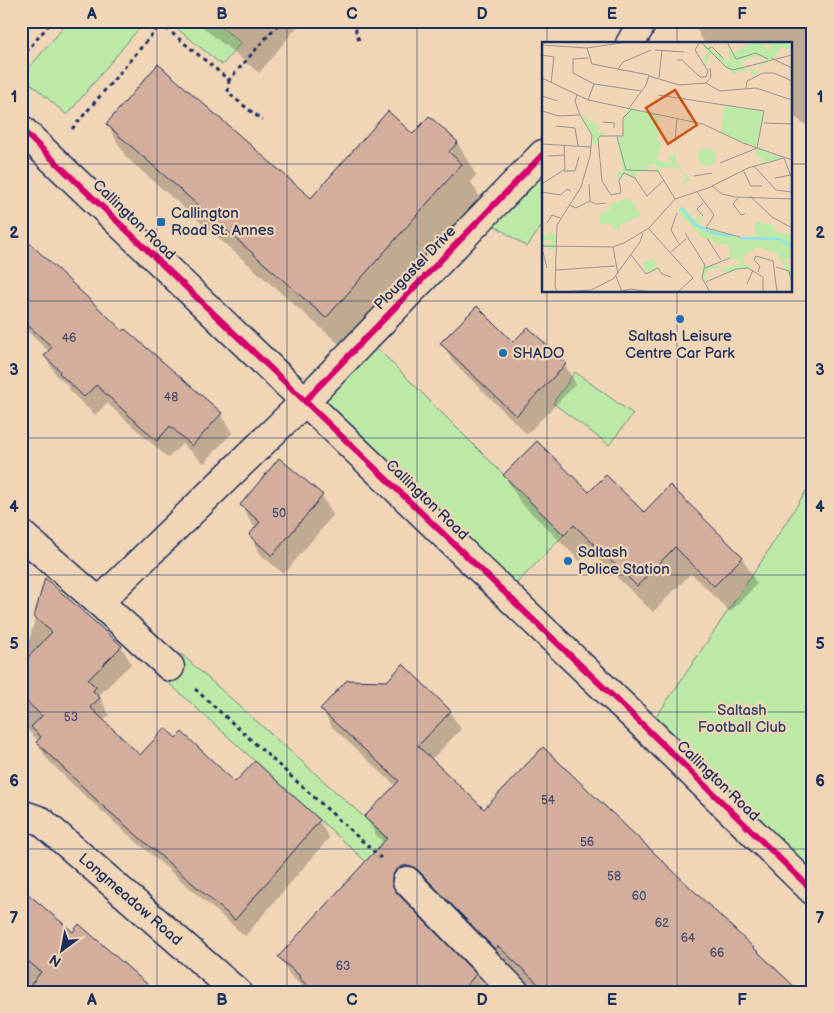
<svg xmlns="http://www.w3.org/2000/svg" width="834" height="1013" viewBox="0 0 834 1013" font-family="'Balsamiq Sans',sans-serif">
<rect width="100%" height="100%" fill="#f0d5b7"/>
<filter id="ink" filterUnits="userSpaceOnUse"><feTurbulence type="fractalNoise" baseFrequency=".02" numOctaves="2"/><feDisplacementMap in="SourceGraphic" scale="10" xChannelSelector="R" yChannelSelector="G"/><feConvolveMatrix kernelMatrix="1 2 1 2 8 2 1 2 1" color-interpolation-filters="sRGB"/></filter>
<g filter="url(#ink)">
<g fill="#bde9a7" stroke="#6c8c82">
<path d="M 69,21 L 145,21 L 67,115 L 22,76 Z"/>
<path d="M 168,21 L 214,21 L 241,43 L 222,65 Z"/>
<path d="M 543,154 L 543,224 L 527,247 L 482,217 Z"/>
<path d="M 366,337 L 564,535 L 506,594 L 305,401 Z"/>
<path d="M 575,372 L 633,414 L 609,445 L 553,403 Z"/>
<path d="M 813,480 L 813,891 L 646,728 L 663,707 L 761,562 Z"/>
<path d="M 181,654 L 364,817 L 415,865 L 423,868 L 400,891 L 392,885 L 161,676 Z"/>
</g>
<g fill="#0003" fill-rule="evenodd">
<path d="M 195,21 L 302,21 L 259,73 Z"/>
<path d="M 692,21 L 813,21 L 813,114 L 805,125 L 790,113 L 790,44 L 705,44 Z"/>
<path d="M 107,124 L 311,200 L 457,142 L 476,175 L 471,182 L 480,197 L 346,350 L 126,157 ZM 450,150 L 453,150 L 446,158 Z"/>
<path d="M 21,237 L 123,333 L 125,330 L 221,414 L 232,433 L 204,463 L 182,444 L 168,458 L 107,403 L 95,415 L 71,392 L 67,385 L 56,375 L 45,356 L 49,352 L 21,325 Z"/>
<path d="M 528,328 L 565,365 L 576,384 L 527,434 L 453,362 L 442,343 L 513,344 Z"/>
<path d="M 279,460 L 322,496 L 333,515 L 284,574 L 261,555 L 250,536 L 256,528 L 252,524 L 241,505 Z"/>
<path d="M 505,476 L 589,494 L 644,514 L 742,557 L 757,584 L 730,612 L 691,573 L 653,612 L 590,551 L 580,561 L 520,502 Z"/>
<path d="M 46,580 L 121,646 L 131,664 L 99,695 L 109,715 L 103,721 L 140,756 L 176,740 L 235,784 L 255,763 L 319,821 L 329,838 L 245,936 L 116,824 L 69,781 L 47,759 L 37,742 L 39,741 L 21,724 L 21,651 L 25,655 Z"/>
<path d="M 403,666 L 450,712 L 461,729 L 431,760 L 484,810 L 798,992 L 531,992 L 430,888 L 406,888 L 401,896 L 401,899 L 491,992 L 308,992 L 290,975 L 280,957 L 384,843 L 376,835 L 366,817 L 396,786 L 332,727 L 322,709 L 388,682 Z"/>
<path d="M 21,890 L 73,933 L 79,926 L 157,992 L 36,992 L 21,979 Z"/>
</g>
<g fill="#d4ae9d" stroke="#1b2f5e">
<path d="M 158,64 L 311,198 L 388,111 L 413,134 L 429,116 L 458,142 L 449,152 L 462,164 L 326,318 L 106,124 Z"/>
<path d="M 21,235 L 123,331 L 125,329 L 222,413 L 192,446 L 170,426 L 157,441 L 96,385 L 84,397 L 59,373 L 60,371 L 44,356 L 52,347 L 21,319 Z"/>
<path d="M 477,306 L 513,342 L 528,327 L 566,364 L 516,416 L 440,343 Z"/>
<path d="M 537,441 L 589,492 L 606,475 L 644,512 L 670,485 L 743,557 L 714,586 L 675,547 L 637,586 L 574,525 L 564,535 L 503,475 Z"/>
<path d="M 279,458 L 323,495 L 272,556 L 249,535 L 260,522 L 240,505 Z"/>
<path d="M 45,578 L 122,646 L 88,680 L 96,687 L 93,691 L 100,698 L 90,707 L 140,755 L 165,728 L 176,738 L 182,732 L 235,782 L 255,761 L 320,820 L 235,920 L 104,807 L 36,742 L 41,737 L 31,727 L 42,716 L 21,696 L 21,665 L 52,632 L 34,617 Z"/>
<path d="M 403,664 L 451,711 L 418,746 L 484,809 L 543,747 L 800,992 L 547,992 L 498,946 L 496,950 L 418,870 L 412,866 L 404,866 L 396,870 L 392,876 L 392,884 L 396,892 L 476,974 L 461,992 L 315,992 L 299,978 L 300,976 L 278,957 L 387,838 L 364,817 L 399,781 L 320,709 L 347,680 L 387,681 Z"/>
<path d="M 21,888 L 73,932 L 79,924 L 156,992 L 25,992 L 41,972 L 21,955 Z"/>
</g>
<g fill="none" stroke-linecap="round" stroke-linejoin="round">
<g stroke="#1b2f5e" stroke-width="31">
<g id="minor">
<path d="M 630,44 L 643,21"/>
<path d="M 21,129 L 646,728 L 813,891"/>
<path d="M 21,534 L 99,602 L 305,401 L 543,154"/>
<path d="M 99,602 L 170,667"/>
<path id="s1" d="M 21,814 L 41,821 L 237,992"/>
<path d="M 407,881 L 515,992"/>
</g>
</g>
<g stroke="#1b2f5e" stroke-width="3" stroke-dasharray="4 4" stroke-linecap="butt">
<path d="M 353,21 L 359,41"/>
<path d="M 21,58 L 52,21"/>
<path d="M 229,80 L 228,93 L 262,120"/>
<path d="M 72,129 L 161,24 L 229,80 L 281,21"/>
<path d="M 195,689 L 381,858"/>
</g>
<use href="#minor" stroke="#f0d5b7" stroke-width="28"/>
<g stroke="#f0d5b7" stroke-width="9">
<g id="cycleway">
<path d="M 21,129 L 646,728 L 813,891"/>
<path d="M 305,401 L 543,154"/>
</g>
</g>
<use href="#cycleway" stroke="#d6006c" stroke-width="6"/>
</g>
</g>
<path fill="none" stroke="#1b2f5e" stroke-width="1" stroke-opacity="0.55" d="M 157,21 L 157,992M 287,21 L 287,992M 417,21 L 417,992M 547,21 L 547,44M 677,21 L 677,44M 21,164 L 543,164M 790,164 L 813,164M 547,291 L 547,992M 677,291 L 677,992M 21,301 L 813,301M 21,438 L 813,438M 21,575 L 813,575M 21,712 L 813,712M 21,849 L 813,849"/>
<g fill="#1f6fb2" stroke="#f0d5b7" stroke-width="2">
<rect x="156" y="217" width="10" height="10" rx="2.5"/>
<circle cx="680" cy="319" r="5"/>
<circle cx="503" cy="353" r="5"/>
<circle cx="568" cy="561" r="5"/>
</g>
<g text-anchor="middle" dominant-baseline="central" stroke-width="4.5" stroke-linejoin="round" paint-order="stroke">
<g font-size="12" fill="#494f6e">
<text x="69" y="338">46</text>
<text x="171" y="397">48</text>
<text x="279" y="513">50</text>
<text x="71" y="717">53</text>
<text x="548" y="800">54</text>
<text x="587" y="842">56</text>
<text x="614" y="876">58</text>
<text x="639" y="896">60</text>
<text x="662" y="923">62</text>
<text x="688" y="938">64</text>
<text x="717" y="953">66</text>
<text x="343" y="966">63</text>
</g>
<g font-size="15" fill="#1b2f5e" stroke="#f0d5b7" text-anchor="start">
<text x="171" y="213">Callington<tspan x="171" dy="17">Road St. Annes</tspan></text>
<text x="680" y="336" text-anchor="middle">Saltash Leisure<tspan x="680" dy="17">Centre Car Park</tspan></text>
<text x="513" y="353">SHADO</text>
<text x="578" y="552">Saltash<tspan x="578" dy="17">Police Station</tspan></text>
</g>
<g font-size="15" fill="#1b2f5e" stroke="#f0d5b7">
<text transform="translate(134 220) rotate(44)">Callington Road</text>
<text transform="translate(415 268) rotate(-46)">Plougastel Drive</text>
<text transform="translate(427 500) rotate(44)">Callington Road</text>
<text transform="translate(718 781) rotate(44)">Callington Road</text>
<text stroke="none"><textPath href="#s1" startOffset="140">Longmeadow Road</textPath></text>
</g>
<g font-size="15" fill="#2b4265" stroke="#f0d5b7">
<text x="742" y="710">Saltash<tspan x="742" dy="17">Football Club</tspan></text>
</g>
</g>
<g transform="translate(542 42)">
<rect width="250" height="250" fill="#f0d5b7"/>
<path d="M 159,0 L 188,20 L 186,0 L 190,12 L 211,0 L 220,1 L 226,8 L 229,6 L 226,0 L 246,0 L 250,8 L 238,5 L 234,15 L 218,24 L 217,31 L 212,33 L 206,28 L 191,32 L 169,10 L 164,24 L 161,18 L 165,10 ZM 214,14 L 224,18 L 218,21 L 216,29 L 202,27 L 199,20 ZM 182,63 L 222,69 L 215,106 L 179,91 ZM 87,66 L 116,72 L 116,96 L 112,96 L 120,101 L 115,118 L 129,121 L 126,113 L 132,114 L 132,98 L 134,121 L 149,139 L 141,142 L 144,135 L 135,125 L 118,126 L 117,130 L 109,128 L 116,125 L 114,122 L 107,123 L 107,128 L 95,130 L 93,136 L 83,131 L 76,137 L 74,131 L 81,129 L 75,95 L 82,93 L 81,78 ZM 47,72 L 59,74 L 44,73 L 43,77 L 57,83 L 56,91 L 64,91 L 63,94 L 57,95 L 56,104 L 50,101 L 51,94 L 38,74 ZM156 115a9 9 0 1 1 18 0a9 9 0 1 1-18 0ZM 215,106 L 242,116 L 220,121 L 219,115 L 213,114 ZM 89,156 L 98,174 L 78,183 L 78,188 L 71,188 L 67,162 ZM 136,164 L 144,167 L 152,177 L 157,177 L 158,173 L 160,176 L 156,183 L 202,196 L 214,195 L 212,184 L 215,180 L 232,183 L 232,189 L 250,193 L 250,221 L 246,216 L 243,218 L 249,228 L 250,241 L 236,212 L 217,205 L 201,214 L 202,223 L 210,223 L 209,227 L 198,227 L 183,232 L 181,227 L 171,226 L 163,231 L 164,240 L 160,236 L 161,221 L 164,225 L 175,223 L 181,226 L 198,222 L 195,217 L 188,217 L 187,203 L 174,202 L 166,195 L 162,197 L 137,171 ZM 68,168 L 70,182 L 57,182 L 59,170 ZM 8,190 L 14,192 L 12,226 L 13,206 L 7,209 L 6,205 L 0,205 L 0,201 L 10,201 L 9,198 L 0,198 L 0,192 L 8,193 ZM 110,216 L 116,225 L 105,232 L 101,222 Z" fill="#bde9a7" fill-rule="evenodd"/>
<path fill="none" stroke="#8fe0e7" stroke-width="2.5" d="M 139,166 L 154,183 L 171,191 L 191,194M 198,196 L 236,197 L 250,204"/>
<path fill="none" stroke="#9b9393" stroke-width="1" d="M 159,0 L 184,25 L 191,28 L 250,13M 185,0 L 194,17 L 214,11 L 226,17M 0,3 L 45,6 L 85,0M 45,6 L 50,22 L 107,33 L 104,43 L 87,66M 166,7 L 170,5 L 181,16M 113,8 L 142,10M 0,13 L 12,15 L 9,41M 46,16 L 31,17 L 31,31 L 52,42 L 99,49M 229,16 L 250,26M 135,18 L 140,18 L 158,35 L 164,35 L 166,29 L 153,8 L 158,0M 76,27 L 81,20 L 109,8M 107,34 L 137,43 L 164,41 L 178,49 L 214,46 L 250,58M 0,36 L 46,58 L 161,82 L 201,101 L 250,118M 117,36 L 120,8M 164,41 L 169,35 L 168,26M 204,46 L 205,39 L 221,31 L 232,31 L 250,39M 116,53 L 222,69 L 215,106 L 178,121M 0,54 L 16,59M 46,58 L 52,42M 90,67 L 81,76 L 81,94 L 58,94 L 56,97 L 60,139 L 69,153 L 79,151 L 77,138 L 82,131 L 93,136M 0,69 L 17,74 L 37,73M 61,80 L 72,81 L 72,86M 222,81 L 250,82M 14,84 L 33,86 L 36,104M 75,95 L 84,128 L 116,129 L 133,157M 133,99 L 135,76M 0,102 L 49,105M 6,114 L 23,113M 242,116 L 250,137M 212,124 L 234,148 L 250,150M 201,128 L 209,144 L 220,144M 22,129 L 33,129 L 37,115M 152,134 L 170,131M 93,136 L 105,154 L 122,138M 233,136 L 249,133M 0,142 L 23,127 L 22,103M 47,142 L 48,159M 170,144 L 180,152 L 193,155 L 250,157M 0,150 L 19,153 L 25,147 L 29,149M 155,150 L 172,173 L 164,186 L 198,195M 208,154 L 230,175 L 250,186M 196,156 L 191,162 L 199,173 L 203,172M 48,159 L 54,162 L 64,161M 27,163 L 34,166 L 48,159M 135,171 L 129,188 L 137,202M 161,174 L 155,167 L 161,161M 5,181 L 10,173 L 18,176M 107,187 L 151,236M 143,191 L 163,223 L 160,236M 165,196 L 179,218M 0,204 L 71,205 L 82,201 L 107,186 L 133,157 L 166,146 L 206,126 L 242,116M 71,205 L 76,232M 1,210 L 5,226M 129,210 L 144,197M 89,213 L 104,232 L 116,226 L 120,232 L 129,235M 234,225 L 247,229 L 250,241M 163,226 L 188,216M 14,228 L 73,224M 216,230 L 218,224 L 212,218 L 214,214 L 231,219 L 235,250M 74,234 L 80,250M 160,236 L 168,250M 164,240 L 194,227 L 206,226 L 221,235 L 221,250M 205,242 L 211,228M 80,249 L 89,247 L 109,250M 15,250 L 13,244 L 15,183 L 39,145 L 48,114 L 50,93 L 38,73 L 33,59 L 35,53M 17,250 L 49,248 L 71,237 L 98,200 L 101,191M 136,250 L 151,236"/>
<path fill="#c95318" fill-opacity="0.15" stroke="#c95318" stroke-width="2.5" d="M 133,48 L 155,83 L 126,102 L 104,66 Z"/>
<rect width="250" height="250" fill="none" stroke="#1b2f5e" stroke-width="2.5"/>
</g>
<rect width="834" height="1013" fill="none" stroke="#f0d5b7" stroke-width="55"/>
<g transform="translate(62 950) rotate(212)" stroke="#f0d5b7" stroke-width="4" paint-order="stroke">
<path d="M0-4L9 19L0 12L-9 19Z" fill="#1b2f5e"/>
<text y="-8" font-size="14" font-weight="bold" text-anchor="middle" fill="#1b2f5e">N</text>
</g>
<rect x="28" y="28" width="778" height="958" fill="none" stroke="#1b2f5e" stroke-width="2"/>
<g font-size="16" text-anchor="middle" font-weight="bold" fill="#1b2f5e">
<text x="92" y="19">A</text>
<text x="222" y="19">B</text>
<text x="352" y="19">C</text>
<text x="482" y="19">D</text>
<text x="612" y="19">E</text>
<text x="742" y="19">F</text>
<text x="14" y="102">1</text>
<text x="820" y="102">1</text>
<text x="14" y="238">2</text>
<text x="820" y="238">2</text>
<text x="14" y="375">3</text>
<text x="820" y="375">3</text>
<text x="14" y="512">4</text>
<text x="820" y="512">4</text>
<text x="14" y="649">5</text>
<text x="820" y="649">5</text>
<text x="14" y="786">6</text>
<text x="820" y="786">6</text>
<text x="14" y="923">7</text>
<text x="820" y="923">7</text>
<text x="92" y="1005">A</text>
<text x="222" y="1005">B</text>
<text x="352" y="1005">C</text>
<text x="482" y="1005">D</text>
<text x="612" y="1005">E</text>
<text x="742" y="1005">F</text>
</g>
</svg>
